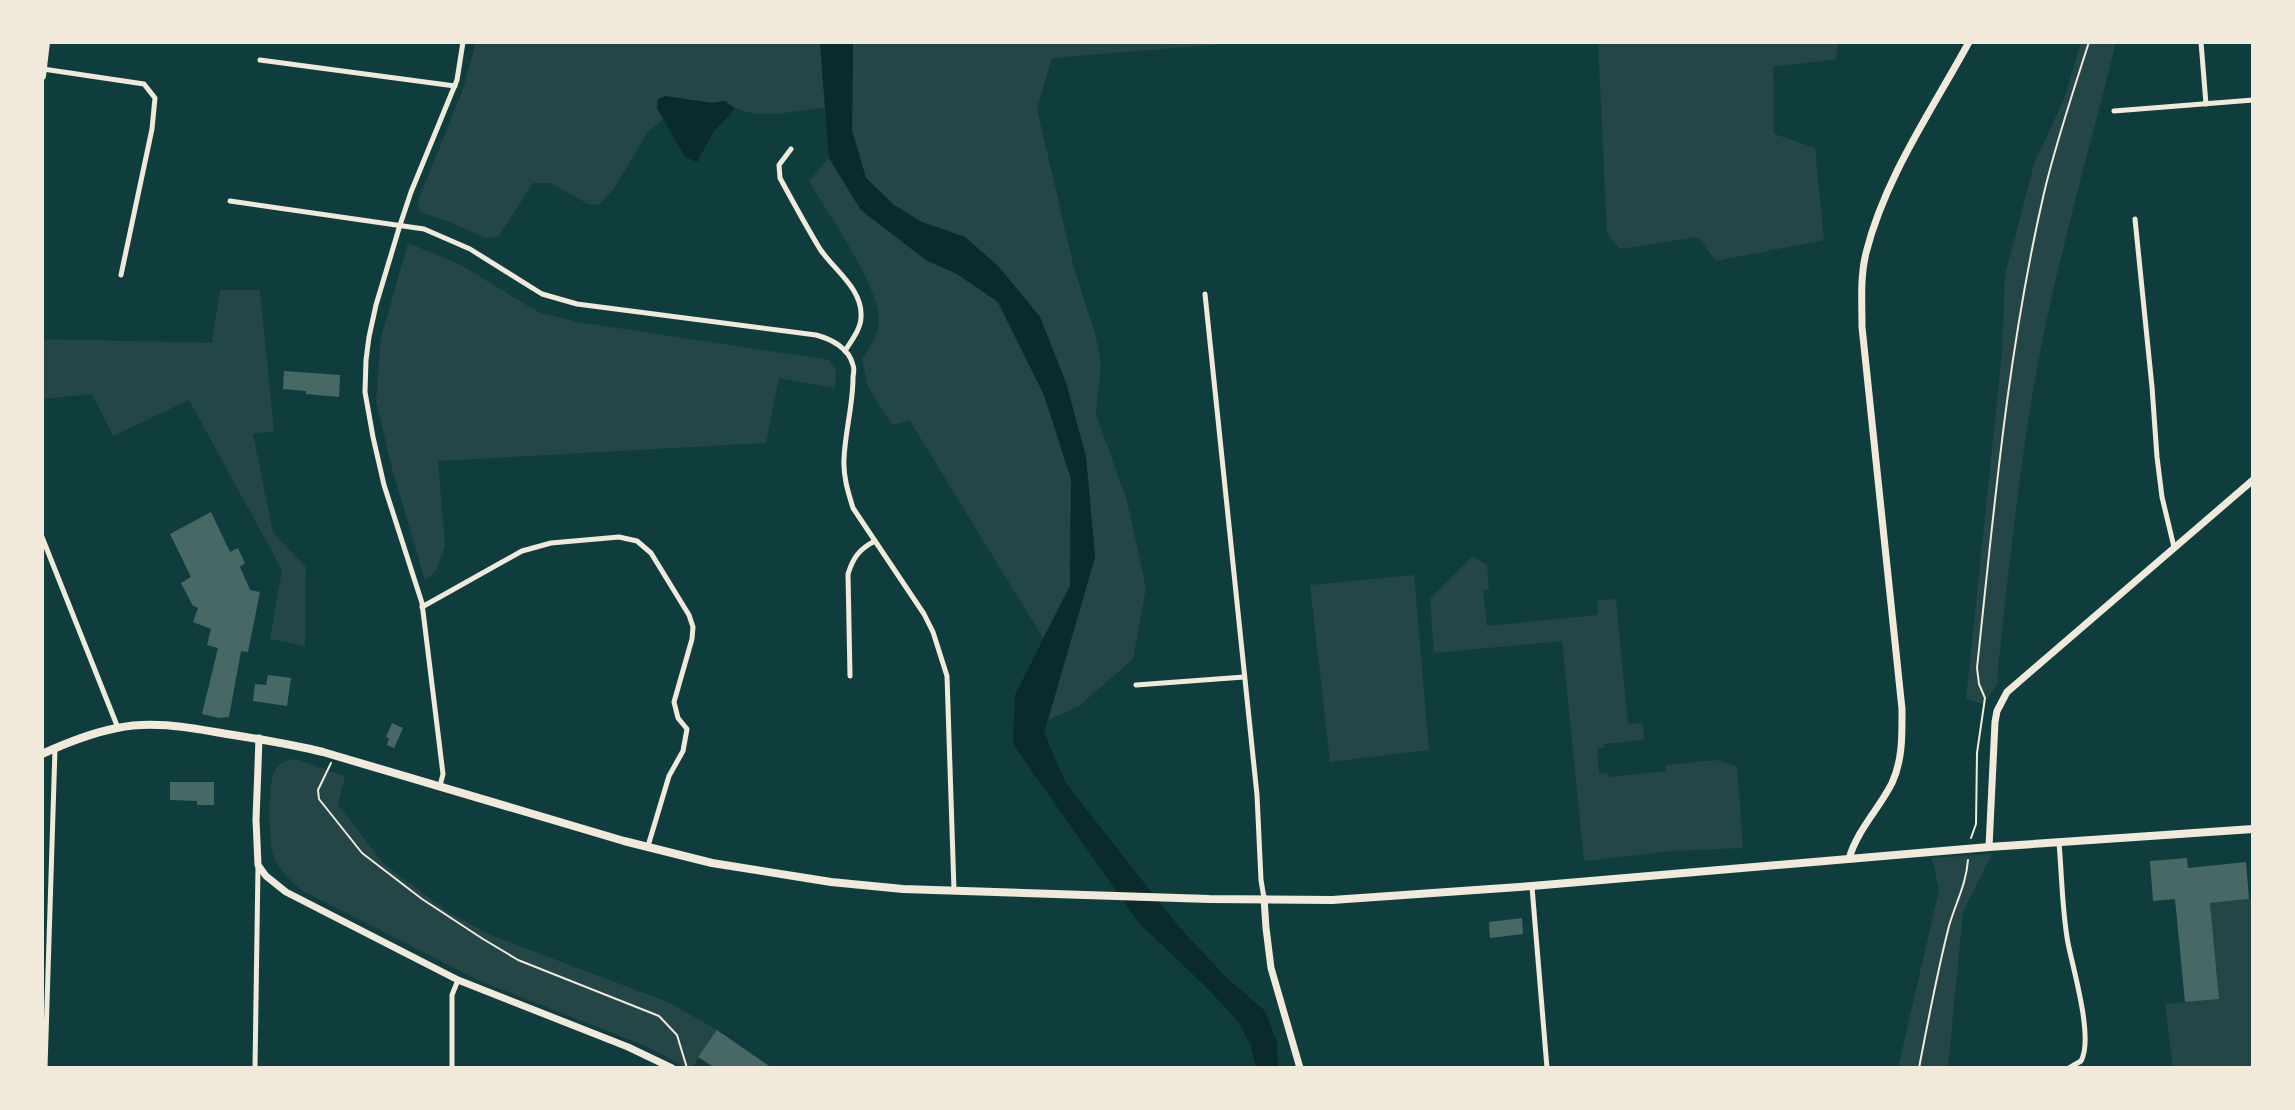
<svg xmlns="http://www.w3.org/2000/svg" width="2295" height="1110" viewBox="0 0 2295 1110" font-family="'Titillium Web',sans-serif">
<rect width="100%" height="100%" fill="#0f3d3e"/>
<g fill="#244646">
<path d="M 476,42 L 820,42 L 825,107 C 794,111 751,123 725,101 L 712,103 L 665,96 L 658,100 L 657,108 L 663,119 L 647,133 L 614,189 L 598,205 L 588,204 L 550,183 L 533,183 L 499,236 L 485,238 L 450,222 L 420,212 L 418,201 L 462,92 Z"/>
<path d="M 853,42 L 1247,42 L 1052,58 L 1037,109 L 1074,268 L 1096,337 L 1101,364 L 1096,414 L 1127,501 L 1146,588 L 1133,659 L 1079,706 L 1048,720 L 1095,557 L 1086,457 L 1066,383 L 1040,317 L 998,266 L 965,237 L 922,223 L 894,205 L 866,178 L 852,131 Z"/>
<path d="M 1598,42 L 1838,42 L 1836,59 L 1773,67 L 1774,134 L 1815,148 L 1824,240 L 1716,261 L 1698,237 L 1620,249 L 1607,234 Z"/>
<path d="M 2081,42 L 2116,42 C 2088,156 2054,270 2034,386 C 2017,483 2008,580 1997,677 L 1999,681 L 1984,704 L 1966,699 L 2002,353 L 2005,275 L 2034,164 L 2064,99 Z"/>
<path d="M 829,158 L 861,210 L 926,260 L 957,274 L 998,302 L 1044,395 L 1071,479 L 1070,586 L 1043,638 L 910,421 L 892,425 L 868,387 L 862,359 C 870,348 879,334 879,320 C 879,286 827,212 809,181 Z"/>
<path d="M 408,243 L 459,264 L 538,312 L 578,322 L 829,360 L 836,370 L 835,388 L 779,378 L 766,443 L 438,461 L 445,546 L 436,571 L 425,580 L 392,469 L 376,400 L 381,338 Z"/>
<path d="M 220,290 L 260,290 L 274,431 L 253,434 L 273,533 L 306,567 L 305,646 L 270,639 L 282,570 L 189,400 L 113,436 L 92,394 L 42,399 L 42,339 L 212,343 Z"/>
<path d="M 1473,556 L 1487,565 L 1489,589 L 1483,590 L 1487,626 L 1598,615 L 1597,600 L 1616,599 L 1628,724 L 1643,723 L 1644,740 L 1604,744 L 1604,748 L 1597,748 L 1599,774 L 1608,773 L 1609,777 L 1666,771 L 1666,765 L 1716,760 L 1737,766 L 1743,848 L 1672,851 L 1584,861 L 1562,641 L 1434,653 L 1430,599 Z"/>
<path d="M 1414,575 L 1429,750 L 1330,762 L 1310,585 Z"/>
<path d="M 296,759 L 345,776 L 338,805 L 384,864 L 448,912 L 493,936 L 668,1002 L 717,1030 L 692,1068 L 687,1068 L 648,1047 L 480,981 L 303,891 C 292,882 280,871 274,858 C 268,845 268,783 275,770 C 280,762 287,760 296,759 Z"/>
<path d="M 1992,854 L 1963,912 L 1948,1068 L 1898,1068 L 1939,890 L 1932,858 Z"/>
<path d="M 2253,899 L 2253,1068 L 2173,1068 L 2165,1004 L 2219,999 L 2210,903 Z"/>
</g>
<g fill="#0a2a2b">
<path d="M 820,42 L 853,42 L 852,131 L 866,178 L 894,205 L 922,222 L 965,237 L 998,266 L 1040,317 L 1066,383 L 1086,457 L 1095,557 L 1044,733 L 1066,783 L 1137,874 L 1180,928 L 1227,978 L 1265,1011 L 1277,1042 L 1278,1068 L 1256,1068 L 1251,1046 L 1238,1021 L 1205,986 L 1138,922 L 1013,744 L 1015,695 L 1070,586 L 1071,479 L 1044,395 L 998,302 L 957,274 L 926,260 L 861,210 L 829,158 Z"/>
<path d="M 665,96 L 712,103 L 725,101 L 735,109 L 714,131 L 697,162 L 685,157 L 657,108 L 658,99 Z"/>
</g>
<g fill="#486865">
<path d="M 284,371 L 340,375 L 339,397 L 306,394 L 306,391 L 283,389 Z"/>
<path d="M 211,512 L 230,552 L 238,548 L 245,563 L 240,567 L 250,590 L 260,592 L 248,652 L 241,651 L 229,717 L 219,718 L 202,714 L 218,648 L 207,645 L 211,629 L 193,622 L 198,608 L 193,606 L 181,583 L 191,577 L 170,534 Z"/>
<path d="M 268,675 L 291,678 L 287,706 L 253,701 L 255,684 L 266,685 Z"/>
<path d="M 392,723 L 403,728 L 394,748 L 387,745 L 389,738 L 386,737 Z"/>
<path d="M 170,782 L 214,782 L 214,805 L 197,805 L 197,801 L 170,800 Z"/>
<path d="M 2187,858 L 2188,868 L 2246,862 L 2249,899 L 2210,903 L 2219,999 L 2185,1002 L 2175,899 L 2153,901 L 2150,861 Z"/>
<path d="M 1522,918 L 1523,934 L 1490,938 L 1489,922 Z"/>
<path d="M 717,1030 L 772,1068 L 715,1068 L 698,1057 Z"/>
</g>
<g fill="none" stroke-linecap="round" stroke-linejoin="round">
<g stroke="#f1e9da" stroke-width="2">
<path d="M 331,763 L 318,790 L 319,799 L 362,853 L 422,899 L 483,939 L 518,960 L 659,1016 L 677,1035 L 687,1068"/>
<path d="M 1971,838 L 1976,824 L 1977,753 L 1985,698 L 1979,684 L 1977,668 C 1994,509 2008,349 2044,193 C 2056,142 2073,92 2089,42"/>
<path d="M 1919,1068 C 1928,1021 1937,973 1949,926 C 1956,902 1966,885 1968,860"/>
</g>
<g stroke="#f1e9da" stroke-width="5">
<path d="M 2201,42 L 2206,104"/>
<path d="M 260,60 L 455,86"/>
<path d="M 43,69 L 144,84 L 155,98 L 152,129 L 121,275"/>
<path d="M 2114,111 L 2253,100"/>
<path d="M 791,149 L 779,165 L 780,178 C 793,202 806,226 820,249 C 834,270 863,289 861,317 C 861,329 851,341 845,351"/>
<path d="M 230,201 L 424,229 L 470,249 L 542,294 L 577,304 L 816,335 C 831,339 849,348 853,365 C 855,369 853,374 853,378 C 853,405 845,432 844,459 C 843,476 848,492 853,508 L 924,614 L 933,632 L 947,676 L 954,890"/>
<path d="M 2135,219 L 2152,387 L 2157,457 L 2162,497 L 2174,547"/>
<path d="M 1205,294 L 1257,795 L 1261,880 L 1264,898"/>
<path d="M 42,537 L 118,728"/>
<path d="M 422,607 L 522,551 L 551,543 L 619,537 L 637,541 L 651,553 L 689,615 L 693,627 L 692,639 L 674,702 L 678,718 L 687,729 L 683,751 L 669,776 L 648,846"/>
<path d="M 850,676 L 848,574 C 853,558 859,549 875,541"/>
<path d="M 1136,685 L 1244,677"/>
<path d="M 440,786 L 443,774 L 422,603 L 384,485 L 373,437 L 365,392 L 366,360 L 369,337 L 376,305 L 400,225 L 411,192 L 457,80 L 463,42"/>
<path d="M 2059,843 C 2062,876 2062,911 2068,943 C 2073,969 2094,1038 2081,1061 L 2069,1068"/>
<path d="M 1532,887 L 1547,1068"/>
<path d="M 45,1068 L 55,749"/>
<path d="M 255,1068 L 258,866"/>
<path d="M 452,1068 L 452,995 L 458,980"/>
</g>
<g stroke="#f1e9da" stroke-width="7">
<path d="M 259,738 L 256,820 L 258,865 L 266,876 L 286,892 L 458,980 L 628,1047 L 672,1068"/>
<path d="M 1989,847 L 1995,722 L 1997,711 L 2007,692 L 2253,480"/>
<path d="M 1849,859 C 1857,830 1879,809 1892,783 C 1903,759 1902,734 1902,709 L 1862,327 C 1862,303 1860,277 1866,253 C 1885,177 1932,110 1969,42"/>
<path d="M 1264,898 L 1266,928 L 1271,968 L 1300,1068"/>
</g>
<g stroke="#f1e9da" stroke-width="8">
<path d="M 42,76 L 46,42"/>
<path d="M 42,754 C 66,743 91,733 117,728 C 153,720 191,728 227,734 C 259,739 291,744 323,752 L 624,841 L 712,863 L 831,882 L 903,889 L 1209,899 L 1332,900 L 1532,886 L 1989,847 L 2253,829"/>
</g>
</g>
<rect width="2295" height="1110" fill="none" stroke="#f1e9da" stroke-width="88"/>
</svg>
